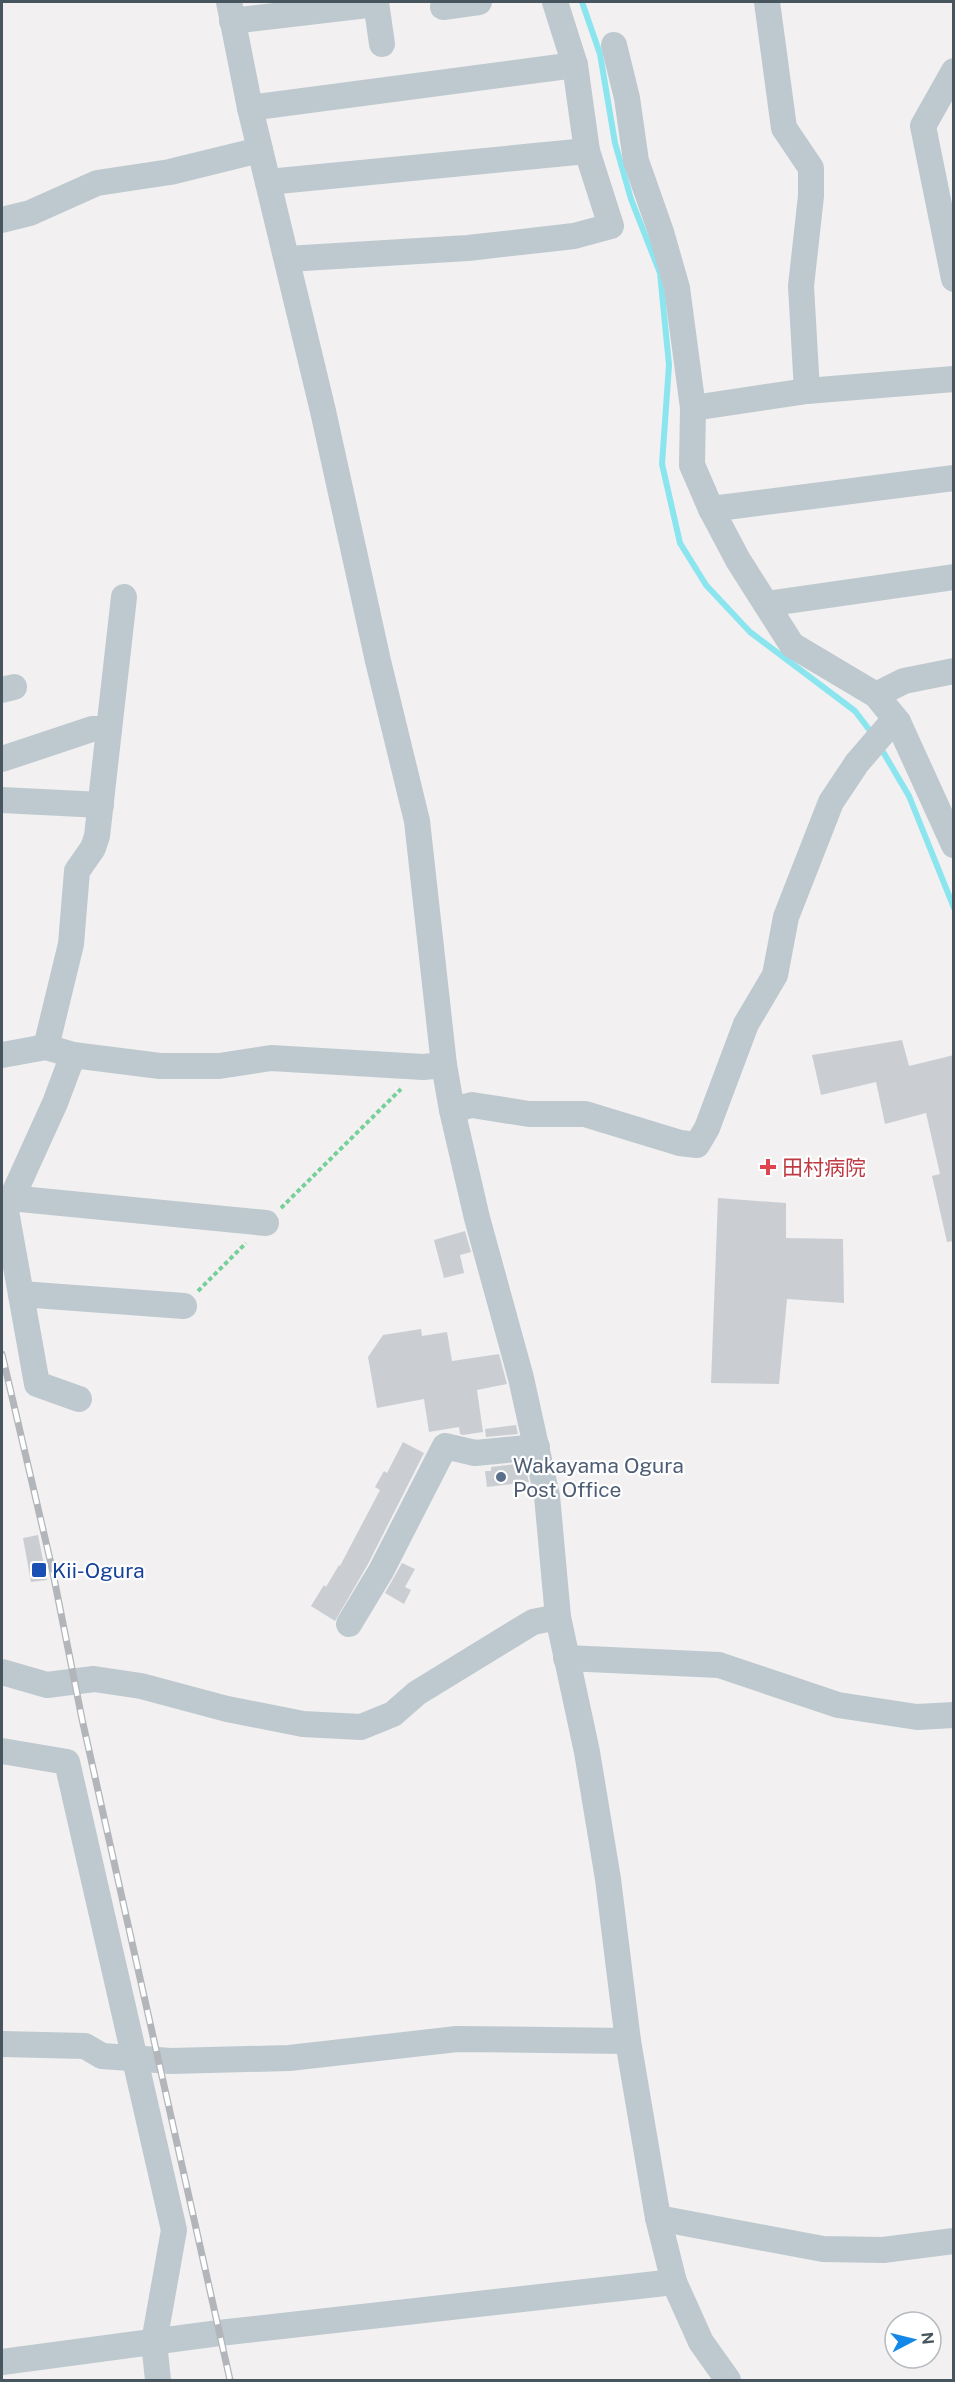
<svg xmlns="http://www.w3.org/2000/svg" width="955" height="2382" viewBox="0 0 955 2382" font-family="'Public Sans','Noto Sans JP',sans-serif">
<rect width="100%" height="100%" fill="#f2f0f0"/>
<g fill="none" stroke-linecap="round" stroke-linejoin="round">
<g stroke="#8ae5ef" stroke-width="6">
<path d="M 582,2 L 600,54 L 615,143 L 631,199 L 660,273 L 669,365 L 662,464 L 680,543 L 706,585 L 750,632 L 855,711 L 874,736"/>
<path d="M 879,745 L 909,796 L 954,908"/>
</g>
</g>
<g fill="#caced3">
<path d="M 902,1040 L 909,1066 L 954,1055 L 954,1241 L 947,1242 L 932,1176 L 940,1174 L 926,1113 L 885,1124 L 876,1082 L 821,1095 L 812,1055 Z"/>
<path d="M 718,1198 L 786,1203 L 786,1238 L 843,1239 L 844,1303 L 787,1299 L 779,1384 L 711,1383 Z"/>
<path d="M 465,1231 L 471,1252 L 460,1255 L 464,1273 L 444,1278 L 434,1240 Z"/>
<path d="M 421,1329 L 422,1336 L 447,1332 L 452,1361 L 499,1354 L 507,1384 L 477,1390 L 483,1432 L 463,1435 L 460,1434 L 459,1427 L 429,1432 L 424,1399 L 377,1408 L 368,1357 L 383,1335 Z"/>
<path d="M 516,1425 L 518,1434 L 486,1437 L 485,1429 Z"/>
<path d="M 403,1442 L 424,1453 L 368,1564 L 335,1621 L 311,1606 L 324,1585 L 326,1587 L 339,1565 L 340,1566 L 380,1490 L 375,1487 L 384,1471 L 387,1473 Z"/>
<path d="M 524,1463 L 529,1482 L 487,1487 L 485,1471 L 491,1471 L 491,1467 Z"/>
<path d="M 38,1535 L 47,1580 L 31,1582 L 23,1538 Z"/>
<path d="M 402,1563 L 415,1569 L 405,1587 L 411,1590 L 404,1604 L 385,1593 Z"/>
</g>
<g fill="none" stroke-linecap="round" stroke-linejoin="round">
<g stroke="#75d099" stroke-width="4" stroke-dasharray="4.5 3" stroke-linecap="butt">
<path d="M 281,1208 L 401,1089"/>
<path d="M 198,1291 L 246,1243"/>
</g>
<g stroke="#bdc9cf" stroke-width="26">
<path d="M 229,2 L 250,108 L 323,411 L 378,661 L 417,821 L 444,1065 L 452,1110 L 477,1218 L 521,1378 L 547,1496 L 558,1617 L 587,1752 L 608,1879 L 628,2041 L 658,2218 L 674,2282 L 701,2342 L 728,2380"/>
<path d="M 376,2 L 382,44"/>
<path d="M 767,2 L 784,128 L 811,168 L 811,196 L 801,286 L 807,391"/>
<path d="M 443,7 L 479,2"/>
<path d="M 232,21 L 376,4"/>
<path d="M 614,45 L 627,98 L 636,161 L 661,232 L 677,288 L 693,408 L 692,465 L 711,509 L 738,560 L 792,645 L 876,695 L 898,722 L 954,845"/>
<path d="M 954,71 L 923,126 L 954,279"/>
<path d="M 250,108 L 575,65"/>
<path d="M 268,182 L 587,151"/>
<path d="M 2,220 L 30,213 L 97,183 L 170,172 L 260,150"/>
<path d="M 287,259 L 468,248 L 574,236 L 611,226 L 587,151 L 575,65 L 555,2"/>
<path d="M 693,408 L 807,391 L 954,379"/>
<path d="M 711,509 L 954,478"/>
<path d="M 766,604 L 954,577"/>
<path d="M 2,690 L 14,687"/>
<path d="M 876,695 L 904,681 L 954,671"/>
<path d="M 2,759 L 92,729 L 109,729"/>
<path d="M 2,800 L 101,805"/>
<path d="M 46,1047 L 71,944 L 77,871 L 93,848 L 97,836 L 124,597"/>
<path d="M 2,1055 L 46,1047 L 73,1055 L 160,1066 L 219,1066 L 271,1058 L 423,1067 L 444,1065"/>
<path d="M 73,1055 L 55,1103 L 6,1211 L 37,1384 L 79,1399"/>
<path d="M 452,1110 L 472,1105 L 529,1114 L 585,1114 L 680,1143 L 697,1145 L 707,1128 L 746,1024 L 775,975 L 786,917 L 831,802 L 857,763 L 888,727 L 898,722"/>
<path d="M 10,1198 L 266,1223"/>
<path d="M 21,1294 L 184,1306"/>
<path d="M 349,1624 L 381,1571 L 445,1446 L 475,1453 L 537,1447"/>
<path d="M 566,1658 L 719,1665 L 838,1705 L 917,1717 L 954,1715"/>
<path d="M 2,1672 L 47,1685 L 94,1679 L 141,1686 L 227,1709 L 303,1724 L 361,1727 L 393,1714 L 417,1693 L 533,1622 L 558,1617"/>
<path d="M 2,1751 L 67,1762 L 174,2230 L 154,2342 L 158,2380"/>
<path d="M 2,2044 L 85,2046 L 102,2056 L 171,2061 L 289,2058 L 457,2039 L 628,2041"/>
<path d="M 658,2218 L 823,2249 L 883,2250 L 954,2241"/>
<path d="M 2,2362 L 219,2333 L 674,2282"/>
</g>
<g stroke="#b2b6ba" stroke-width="7">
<path id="rail" d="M 2,1354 L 52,1568 L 82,1719 L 230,2380"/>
</g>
<use href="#rail" stroke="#fff" stroke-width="4.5" stroke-dasharray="14" stroke-linecap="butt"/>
</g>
<path fill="#e0444e" stroke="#fff" stroke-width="2" d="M765 1158h6v6h6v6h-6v6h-6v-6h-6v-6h6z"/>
<circle fill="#5c6f8a" stroke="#fff" stroke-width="2" cx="501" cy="1477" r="6"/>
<rect fill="#1a4fb4" stroke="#fff" stroke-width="2" x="31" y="1562" width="16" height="16" rx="3"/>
<g text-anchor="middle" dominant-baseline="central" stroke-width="4.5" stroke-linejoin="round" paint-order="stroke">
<g font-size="21" fill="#be3a42" stroke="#fff" text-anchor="start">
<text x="782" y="1167">田村病院</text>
</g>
<g font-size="21" fill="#4e5e75" stroke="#fff" text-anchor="start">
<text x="513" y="1465">Wakayama Ogura<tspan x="513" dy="24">Post Office</tspan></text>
</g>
<g font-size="21" fill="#164399" stroke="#fff" text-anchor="start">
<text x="52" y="1570">Kii-Ogura</text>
</g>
</g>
<rect width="955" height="2382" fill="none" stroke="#47565e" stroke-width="6"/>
<g transform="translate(913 2340) rotate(83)"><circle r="28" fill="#ffffff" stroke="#b5bbbf" stroke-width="1.5"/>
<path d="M0-4.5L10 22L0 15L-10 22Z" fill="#1488e8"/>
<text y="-9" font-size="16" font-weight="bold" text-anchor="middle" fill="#47565e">N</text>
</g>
</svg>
